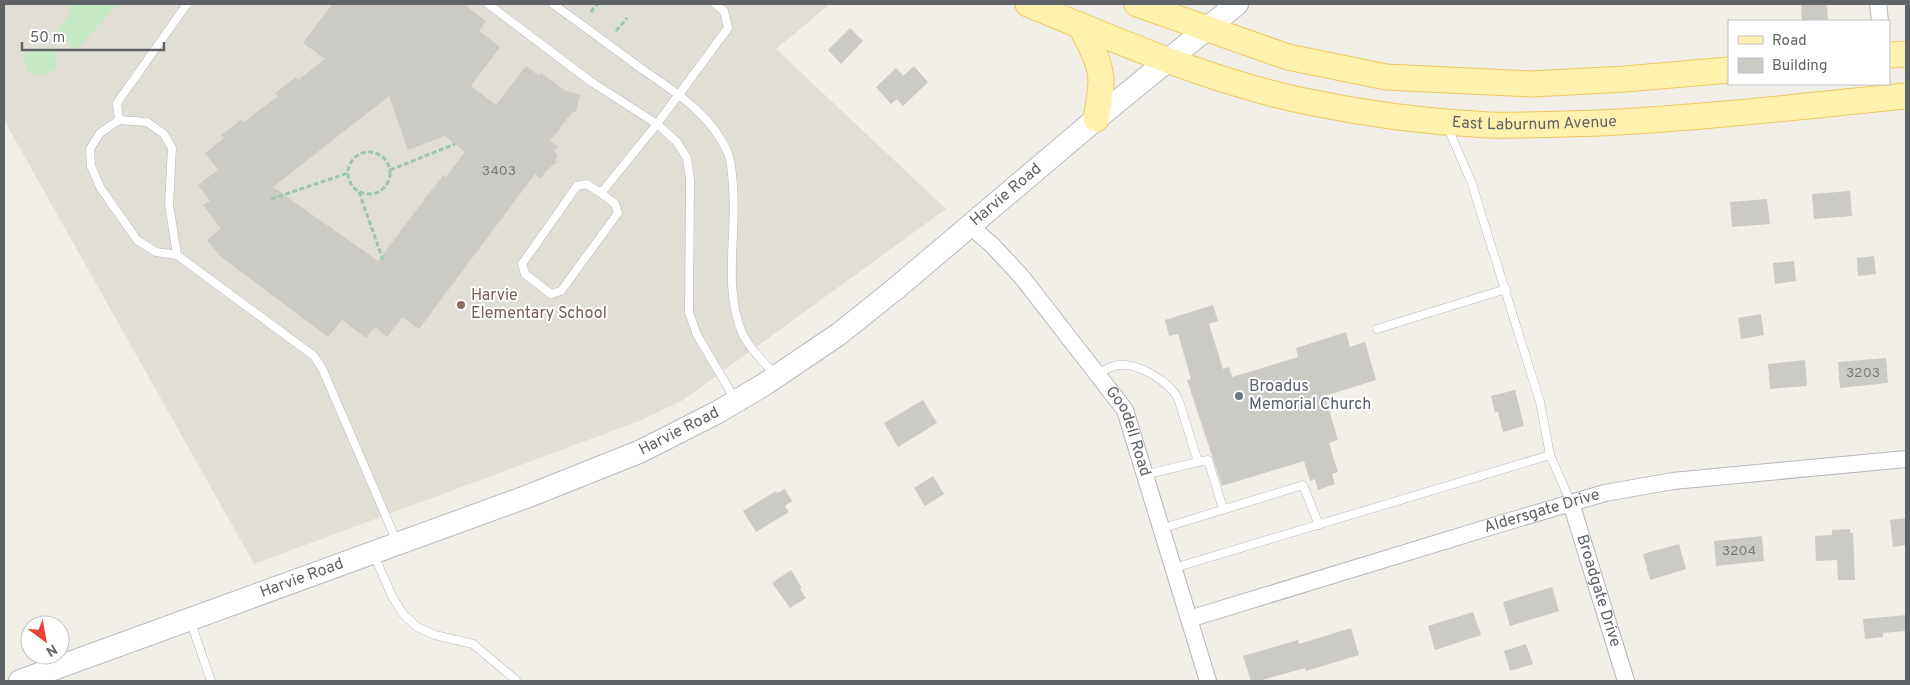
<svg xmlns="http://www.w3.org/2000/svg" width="1910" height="685" viewBox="0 0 1910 685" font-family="Overpass,sans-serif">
<rect width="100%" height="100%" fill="#f1efe8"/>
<path fill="#e1ded6" d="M 4,4 L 830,4 L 776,49 L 946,209 L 683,400 L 642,420 L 254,564 L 4,120 Z"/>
<g fill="#c5e8c5">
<path d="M 73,4 L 118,4 L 78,48 C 68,48 60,40 59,30 L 70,13 Z"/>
<path d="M 51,48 L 54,49 L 57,69 L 51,70 L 50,73 L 34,76 L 33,72 L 30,73 L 27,71 L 24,57 L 26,54 Z"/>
</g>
<g fill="#cccac5" fill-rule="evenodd">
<path d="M 332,4 L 464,4 L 486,21 L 479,31 L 500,47 L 471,86 L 496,105 L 526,66 L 539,76 L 541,73 L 564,90 L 580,95 L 576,112 L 573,111 L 550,141 L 558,147 L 554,151 L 558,155 L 555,160 L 557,162 L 546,171 L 541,179 L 535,174 L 419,329 L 402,317 L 387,337 L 375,327 L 366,338 L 342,320 L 328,337 L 220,256 L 207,240 L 221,229 L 203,205 L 210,201 L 198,185 L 218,170 L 205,153 L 224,138 L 221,135 L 242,119 L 244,122 L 278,96 L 275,93 L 296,77 L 298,80 L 325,59 L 303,43 ZM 389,96 L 408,150 L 445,136 L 464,151 L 464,153 L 446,177 L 443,175 L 378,261 L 273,187 Z"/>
<path d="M 1801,4 L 1827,4 L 1828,21 L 1802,21 Z"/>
<path d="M 850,28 L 863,41 L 841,64 L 828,50 Z"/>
<path d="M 914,66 L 928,82 L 903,106 L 897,99 L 891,104 L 876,87 L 896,68 L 903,76 Z"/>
<path d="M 1850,191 L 1852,216 L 1814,219 L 1812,194 Z"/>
<path d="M 1767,199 L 1770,224 L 1732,227 L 1730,202 Z"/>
<path d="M 1874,256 L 1876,274 L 1858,276 L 1857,258 Z"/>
<path d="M 1794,261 L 1796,281 L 1775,284 L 1773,263 Z"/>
<path d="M 1213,305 L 1218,321 L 1209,324 L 1223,369 L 1229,367 L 1232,377 L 1298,357 L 1296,348 L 1346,332 L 1350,347 L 1365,342 L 1376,380 L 1325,396 L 1338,440 L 1329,443 L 1338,472 L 1332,474 L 1335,484 L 1318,490 L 1315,479 L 1310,481 L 1304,461 L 1222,486 L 1187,380 L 1191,379 L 1178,334 L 1169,336 L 1165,320 Z"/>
<path d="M 1761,314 L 1764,335 L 1741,339 L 1738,318 Z"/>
<path d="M 1886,358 L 1888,383 L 1840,388 L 1838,362 Z"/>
<path d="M 1805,360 L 1807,386 L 1770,389 L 1768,364 Z"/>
<path d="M 1515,390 L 1524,426 L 1503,432 L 1498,412 L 1495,412 L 1491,396 Z"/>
<path d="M 923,400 L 937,423 L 898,447 L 884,423 Z"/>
<path d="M 933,476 L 944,494 L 925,506 L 914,488 Z"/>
<path d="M 785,489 L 792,501 L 785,506 L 789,512 L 756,532 L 743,511 L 776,491 L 777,493 Z"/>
<path d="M 1906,518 L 1906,545 L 1893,547 L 1890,520 Z"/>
<path d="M 1850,529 L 1850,533 L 1853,533 L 1855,580 L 1838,580 L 1837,560 L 1816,561 L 1815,536 L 1832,535 L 1832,530 Z"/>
<path d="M 1762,536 L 1764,561 L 1716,566 L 1714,541 Z"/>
<path d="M 1679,544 L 1686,569 L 1650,580 L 1643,554 Z"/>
<path d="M 791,570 L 802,588 L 800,589 L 806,598 L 790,608 L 772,583 Z"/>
<path d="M 1552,587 L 1559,611 L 1510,626 L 1503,602 Z"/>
<path d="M 1473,612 L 1481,635 L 1435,650 L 1428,626 Z"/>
<path d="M 1906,615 L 1906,631 L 1883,633 L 1883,637 L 1865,639 L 1863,619 Z"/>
<path d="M 1351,628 L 1359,655 L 1306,671 L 1305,668 L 1258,681 L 1251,681 L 1243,656 L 1298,640 L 1299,644 Z"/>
<path d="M 1526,644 L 1533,664 L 1510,671 L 1504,651 Z"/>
</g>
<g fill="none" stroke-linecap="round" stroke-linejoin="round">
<g stroke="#b5b8bc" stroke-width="9">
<g id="lane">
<path d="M 488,4 L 590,81 L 657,124 L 676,141 L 687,158 L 690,180 L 689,312 L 697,335 L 735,399"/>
<path d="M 553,4 C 582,25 611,46 639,67 C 672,90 712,114 728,153 C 732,163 732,176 733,186 C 737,234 723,287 742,333 C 749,348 764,362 775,375"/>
<path d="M 119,120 L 117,103 L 187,4"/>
<path d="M 1447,126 L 1471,181 L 1540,402 L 1550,455 L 1571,503"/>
<path d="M 601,193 L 586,184 L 577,186 L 522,264 L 525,274 L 551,294 L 561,291 L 618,213 L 615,204 L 601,193 L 657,124 L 728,28 L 724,11 L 715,4"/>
<path d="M 177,255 L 169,204 L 172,148 L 164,134 L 147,122 L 119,120 L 100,133 L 90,149 L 91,166 L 100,187 L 137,240 L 156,252 L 177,255 L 314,356 L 322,368 L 397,542"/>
<path d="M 1377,329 L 1506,289"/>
<path d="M 1096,374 C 1103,371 1111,366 1118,365 C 1139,363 1168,381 1178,398 L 1198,462 L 1144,475"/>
<path d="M 1198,462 L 1208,460 L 1223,509"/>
<path d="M 1160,529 L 1303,485 L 1319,525"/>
<path d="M 374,555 L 392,596 L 403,614 L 417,627 L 435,635 L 473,644 L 517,681"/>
<path d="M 1174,568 L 1550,455"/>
<path d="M 190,620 L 211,681"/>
</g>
</g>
<g stroke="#b5b8bc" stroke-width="18">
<g id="street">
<path d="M 1878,4 L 1880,21"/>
<path id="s1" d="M 970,226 L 992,245 L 1021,276 L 1125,410 L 1208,681"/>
<path id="s2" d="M 1571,503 L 1626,681"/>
<path id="s3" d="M 1189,619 L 1513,520 L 1605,493 L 1673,481 L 1906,459"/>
</g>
</g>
<g stroke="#b6babf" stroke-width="24">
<g id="secondary">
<path id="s4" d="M 20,681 L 526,497 L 639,452 L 718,412 L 765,384 L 839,334 L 894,290 L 1096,119 L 1237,4"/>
</g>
</g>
<g stroke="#f2c960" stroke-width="27">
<g id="primary">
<path id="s5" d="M 1028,4 C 1118,41 1209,81 1304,101 C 1365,114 1426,122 1488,125 C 1525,126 1563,124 1600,123 C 1703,118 1804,106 1906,96"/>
<path d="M 1137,4 L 1288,57 L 1386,77 L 1532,84 L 1625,79 L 1729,70"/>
<path d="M 1080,25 C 1089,42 1100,61 1101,80 C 1101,93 1098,107 1096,119"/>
<path d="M 1889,55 L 1906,54"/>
</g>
</g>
<g stroke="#9cc7a9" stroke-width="3" stroke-dasharray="5 2.5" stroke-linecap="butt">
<path d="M 591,12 L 597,4"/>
<path d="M 616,31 L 627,18"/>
<circle cx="369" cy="173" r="21"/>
<path d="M 390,170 L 455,144"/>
<path d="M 359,192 L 383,260"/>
<path d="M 271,199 L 348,173"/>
</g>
<use href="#lane" stroke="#fff" stroke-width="8"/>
<use href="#street" stroke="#fff" stroke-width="16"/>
<use href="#secondary" stroke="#fff" stroke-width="22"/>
<use href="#primary" stroke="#fff2af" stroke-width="25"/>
</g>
<circle fill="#8d6e63" stroke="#fff" stroke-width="2" cx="461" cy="305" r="5"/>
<circle fill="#6b7280" stroke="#fff" stroke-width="2" cx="1239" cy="396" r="5"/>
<g text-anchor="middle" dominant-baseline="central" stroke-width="4" stroke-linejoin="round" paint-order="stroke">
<g font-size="14" fill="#7a7d7f">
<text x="499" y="171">3403</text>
<text x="1863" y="373">3203</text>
<text x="1739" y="551">3204</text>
</g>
<g font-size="16" fill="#5f6368" stroke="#fff">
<text stroke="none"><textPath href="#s5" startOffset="525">East Laburnum Avenue</textPath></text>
<text stroke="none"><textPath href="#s4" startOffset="1110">Harvie Road</textPath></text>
<text stroke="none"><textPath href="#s4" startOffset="705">Harvie Road</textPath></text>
<text stroke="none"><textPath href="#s1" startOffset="262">Goodell Road</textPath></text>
<text stroke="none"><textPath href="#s3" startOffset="369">Aldersgate Drive</textPath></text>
<text stroke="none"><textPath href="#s4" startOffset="300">Harvie Road</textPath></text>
<text stroke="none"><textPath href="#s2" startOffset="92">Broadgate Drive</textPath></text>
</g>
<g font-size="16" fill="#785e54" stroke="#fff" text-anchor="start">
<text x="471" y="296">Harvie<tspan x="471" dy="18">Elementary School</tspan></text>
</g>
<g font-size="16" fill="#5b616d" stroke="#fff" text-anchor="start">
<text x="1249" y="387">Broadus<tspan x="1249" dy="18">Memorial Church</tspan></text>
</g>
</g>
<rect width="1910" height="685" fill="none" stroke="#5f6368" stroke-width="10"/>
<rect x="1728" y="20" width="162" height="65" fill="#ffffff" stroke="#bfc1c3"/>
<rect x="1738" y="36" width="25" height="8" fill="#fff2af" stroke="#bfc1c3"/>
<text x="1772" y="45" font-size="15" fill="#5f6368">Road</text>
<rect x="1738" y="58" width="25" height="15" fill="#cccac5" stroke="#bfc1c3"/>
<text x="1772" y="70" font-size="15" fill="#5f6368">Building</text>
<g transform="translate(45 640) rotate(148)"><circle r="24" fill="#ffffff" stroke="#bfc1c3"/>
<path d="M0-4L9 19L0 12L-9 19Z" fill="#ea4335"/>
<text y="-8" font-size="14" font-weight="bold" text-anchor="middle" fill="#5f6368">N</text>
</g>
<path d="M22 42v8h142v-8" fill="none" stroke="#5f6368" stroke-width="2.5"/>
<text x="30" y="42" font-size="15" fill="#5f6368" stroke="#ffffff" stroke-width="4" paint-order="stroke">50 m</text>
</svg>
